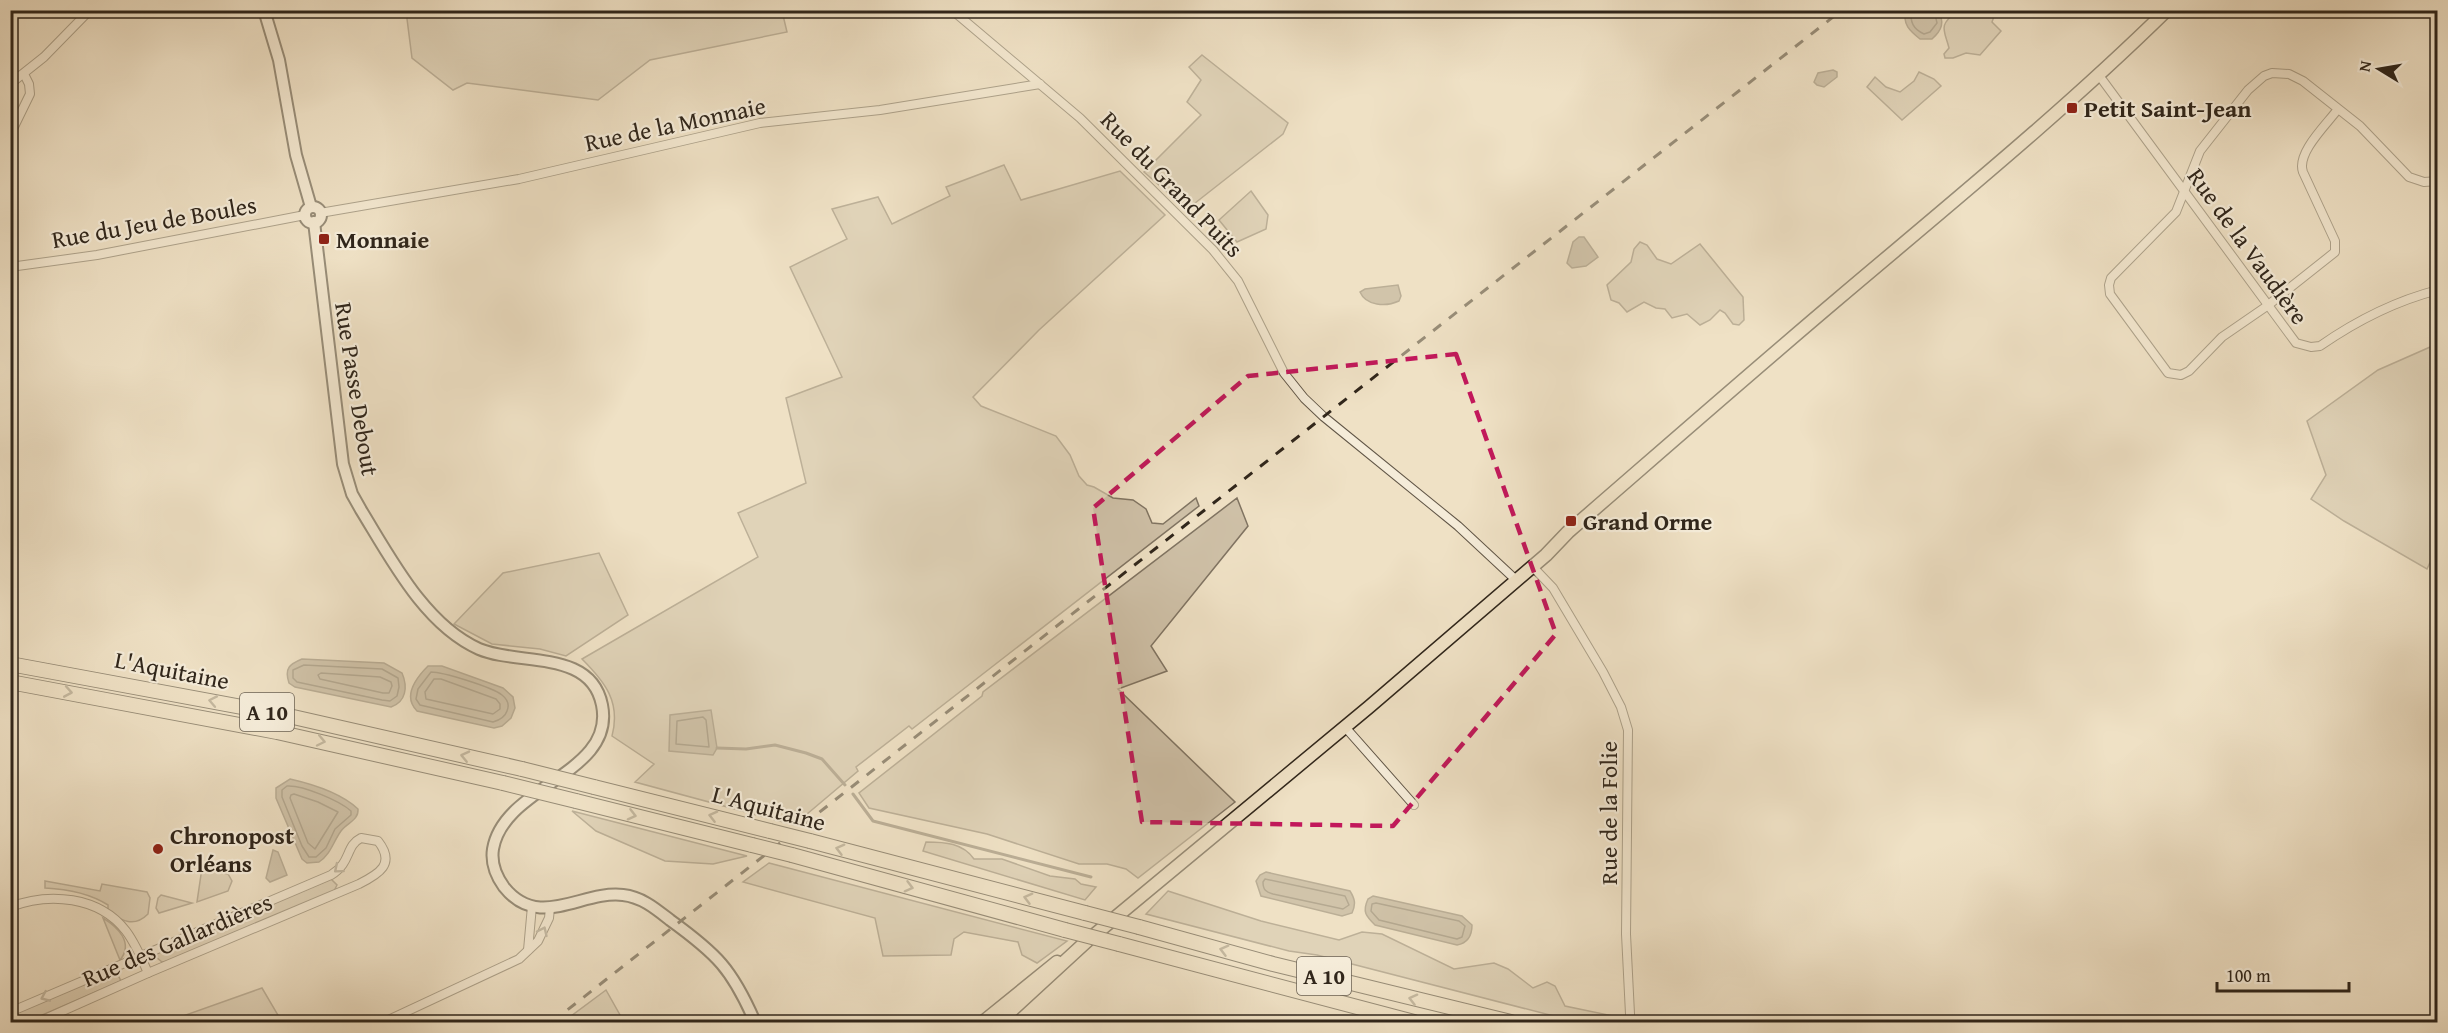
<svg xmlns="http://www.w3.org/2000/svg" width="2448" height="1033" viewBox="0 0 2448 1033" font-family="'Gentium Book Plus',serif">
<rect width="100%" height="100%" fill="#efe1c5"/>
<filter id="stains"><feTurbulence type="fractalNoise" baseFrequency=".00333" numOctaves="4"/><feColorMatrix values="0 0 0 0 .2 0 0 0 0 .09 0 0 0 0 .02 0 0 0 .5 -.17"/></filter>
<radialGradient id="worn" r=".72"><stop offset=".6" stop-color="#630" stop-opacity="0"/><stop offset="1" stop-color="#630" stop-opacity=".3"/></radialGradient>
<g fill="#cfc1a8" stroke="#807462" stroke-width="1.5">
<path d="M 406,11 L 782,11 L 787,32 L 650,60 L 598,100 L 467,83 L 453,90 L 412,58 Z"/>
<path d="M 1957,11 L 1996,11 L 1992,22 L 2001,31 L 1980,55 L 1966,53 L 1953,58 L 1945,58 L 1944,54 L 1949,48 C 1944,29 1938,26 1957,11 Z"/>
<path d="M 1202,55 L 1288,123 L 1283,134 L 1190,207 L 1181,204 L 1144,172 L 1201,115 L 1187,102 L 1201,80 L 1189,67 Z"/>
<path d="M 1919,72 L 1934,79 L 1941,86 L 1902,120 L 1867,87 L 1875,77 L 1886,87 L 1900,92 L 1914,81 Z"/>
<path d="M 1004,165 L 1021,200 L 1120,171 L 1165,215 L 1039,330 L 973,397 L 981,406 L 1056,436 L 1070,455 L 1079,476 L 1087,485 L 1094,487 L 1113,498 L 1133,500 L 1146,509 L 1152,523 L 1163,524 L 1196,498 L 1199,506 L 912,729 L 909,726 L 856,767 L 858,771 L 794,825 L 635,782 L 654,764 L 612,736 C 621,702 605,682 582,659 L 758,557 L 738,513 L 806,483 L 786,398 L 842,377 L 790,267 L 847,239 L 832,209 L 878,197 L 892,224 L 950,196 L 946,187 Z"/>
<path d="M 1251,191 L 1268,215 L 1266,229 L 1237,242 L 1219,220 Z"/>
<path d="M 1640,242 L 1647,245 L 1657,259 L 1671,264 L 1700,244 L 1743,297 L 1744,320 L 1739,325 L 1733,324 L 1725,313 L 1720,310 L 1710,320 L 1700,325 L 1687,314 L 1672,318 L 1665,309 L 1656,308 L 1644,302 L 1627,312 L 1619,303 L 1611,300 L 1607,285 L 1631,262 L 1634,249 Z"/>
<path d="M 2437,344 L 2438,545 L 2427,569 L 2344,521 L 2311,499 L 2326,475 L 2307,421 L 2378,370 Z"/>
<path d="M 1237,498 L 1248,526 L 1151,646 L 1167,671 L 1118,689 L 1235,802 L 1138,878 L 1126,869 L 1107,864 L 1079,864 L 987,834 L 869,808 L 859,793 L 982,696 L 983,692 Z"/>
<path d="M 599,553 L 628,615 L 566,656 L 540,649 L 492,644 L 454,624 L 503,573 Z"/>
<path d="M 572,811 L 747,856 L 713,864 L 665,861 L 596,831 Z"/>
<path d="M 926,842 C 945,842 963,843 974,859 L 1002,859 L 1050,876 L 1075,879 L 1081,884 L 1096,887 L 1085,900 L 923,851 Z"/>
<path d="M 769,863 L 1067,941 L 1037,963 L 1022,955 L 1018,942 L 964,932 L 954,939 L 951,955 L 883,956 L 875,918 L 743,882 Z"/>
<path d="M 202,868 L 228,874 L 232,881 L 228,891 L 197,902 Z"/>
<path d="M 331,879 L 337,885 L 334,891 L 170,961 L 162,962 L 156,957 L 158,952 Z"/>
<path d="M 45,881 L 100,891 L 102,884 L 147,892 L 150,898 L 148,914 C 134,928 122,921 108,911 L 108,905 C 89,893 67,889 45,888 Z"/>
<path d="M 1168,891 L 1261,921 L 1339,940 L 1362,932 L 1382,934 L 1454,969 L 1494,963 L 1508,969 L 1533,988 L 1547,982 L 1555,986 L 1565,1006 L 1618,1017 L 1618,1022 L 1577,1022 L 1317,955 L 1289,951 L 1146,914 Z"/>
<path d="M 161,895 L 192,903 L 159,913 L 156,908 L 158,898 Z"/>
<path d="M 103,918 C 118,927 134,943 120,960 Z"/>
<path d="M 116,971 L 121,981 L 26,1022 L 11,1022 L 11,1015 Z"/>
<path d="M 262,988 L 282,1022 L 184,1022 L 180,1017 Z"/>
<path d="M 606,990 L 624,1022 L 563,1022 Z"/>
</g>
<g fill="#aea18b" stroke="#7c705e" stroke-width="1.5">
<path d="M 1906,11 L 1938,11 C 1945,22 1942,30 1932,39 L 1920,39 C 1910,31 1902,24 1906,11 Z"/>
<path d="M 1833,70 L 1837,72 L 1837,77 L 1824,87 L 1817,85 L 1814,82 L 1818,73 Z"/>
<path d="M 1579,237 L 1584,237 L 1598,257 L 1586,266 L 1572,268 L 1567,263 L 1573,242 Z"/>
<path d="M 1398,285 L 1401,296 L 1399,301 C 1386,307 1366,306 1360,292 L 1365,289 Z"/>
<path d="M 302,659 L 384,663 L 402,673 C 408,687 406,702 391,707 L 295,687 L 289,683 C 284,668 290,664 302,659 Z"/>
<path d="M 428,666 L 442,666 L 503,688 L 513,697 L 515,708 L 511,718 L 502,726 L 494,728 L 417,711 C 402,696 416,678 428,666 Z"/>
<path d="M 711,710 L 717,748 L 713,755 L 669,751 L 670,715 Z"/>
<path d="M 290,779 C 312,784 341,793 358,809 C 359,820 347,823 341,831 C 333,842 331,854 319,862 L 307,863 L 302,859 L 276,798 L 276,788 Z"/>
<path d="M 273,850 L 278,852 L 287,875 L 270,882 L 266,878 Z"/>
<path d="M 1266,872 L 1350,891 C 1355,899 1356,904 1352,913 L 1342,916 L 1261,896 L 1256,881 L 1260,875 Z"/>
<path d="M 1373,896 L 1462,916 L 1472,925 C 1472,936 1468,943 1457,945 L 1375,925 C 1366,916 1362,912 1368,899 Z"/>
</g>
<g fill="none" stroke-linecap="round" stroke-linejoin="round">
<g stroke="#6f6453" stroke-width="1.5">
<path d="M 1911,10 C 1910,22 1913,29 1924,34 L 1930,32 L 1937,23 L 1934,10"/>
<path d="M 304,665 L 382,669 L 398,678 L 399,687 L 397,696 L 390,701 L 382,700 L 297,682 L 293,678 L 293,670 Z"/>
<path d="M 431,672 C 443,672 492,687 502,695 C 507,699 510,704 507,711 C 505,717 500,720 493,722 L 420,705 L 416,699 L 418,689 Z"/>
<path d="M 321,673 L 380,677 L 391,682 L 392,686 L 389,693 L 383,693 L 320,679 L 318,675 Z"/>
<path d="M 434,679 L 441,679 L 496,699 L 500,704 L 500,709 L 493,714 L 426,699 L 425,692 Z"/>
<path d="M 703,717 L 706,720 L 709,747 L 676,744 L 677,721 Z"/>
<path d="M 287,786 C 303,785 340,801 351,811 L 351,815 L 335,829 L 326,848 L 316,857 L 309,857 L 302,846 L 282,797 L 282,790 Z"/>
<path d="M 294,794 L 318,802 L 338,812 L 315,849 L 308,843 L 290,798 L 291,795 Z"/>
<path d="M 1265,879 L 1345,896 L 1349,905 L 1343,909 L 1273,894 C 1266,892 1263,890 1263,882 Z"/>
<path d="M 1376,903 L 1459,921 L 1465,926 L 1462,937 L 1457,939 L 1379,920 L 1371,911 L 1372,904 Z"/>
</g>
<g stroke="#7c705e" stroke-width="3">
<path d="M 717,748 L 746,749 L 775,745 L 806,753 L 822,759 L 845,785"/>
<path d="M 853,794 L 873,821 L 1091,877"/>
</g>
<g stroke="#605546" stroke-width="10">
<g id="minor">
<path d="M 952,10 L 1080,118 L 1213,250 L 1238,281 L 1284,373 L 1304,398 L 1324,417 L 1458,526 L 1516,580"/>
<path d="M 2098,74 L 2296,343 L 2311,347 L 2320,346 C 2356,321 2395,301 2438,290"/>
<path d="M 10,84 L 44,57 L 90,10"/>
<path d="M 2338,109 C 2327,124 2296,153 2303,172 L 2335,241 L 2335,252 L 2267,306 L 2222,337 L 2189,371 L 2181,375 L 2168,373 L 2110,294 L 2109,285 L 2111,278 L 2176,212 L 2200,151 L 2248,90 L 2264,76 L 2272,73 L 2289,74 L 2303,81 L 2360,126 L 2409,177 L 2424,182 L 2438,181"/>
<path d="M 10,135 L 30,94 L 29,84 L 24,74"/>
<path d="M 320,213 L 519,179 L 760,123 L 880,110 L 1040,84"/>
<path d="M 10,267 L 97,255 L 305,215"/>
<path d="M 1532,566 L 1553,588 L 1603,672 L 1621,707 L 1628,730 L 1626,934 L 1630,1014"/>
<path d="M 1345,727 L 1414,805"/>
<path d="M 10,907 C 49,892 99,896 126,931 C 135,943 142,959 148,973"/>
<path d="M 528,950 L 532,906"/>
<path d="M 10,1012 L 331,875 C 352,862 345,846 361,838 L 378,841 C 396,864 379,874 359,884 L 148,973 L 38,1022"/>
<path d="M 384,1022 L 519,959 L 538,941 L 549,918 L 550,908"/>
</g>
</g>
<g stroke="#30261b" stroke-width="14">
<g id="secondary">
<path d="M 264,10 L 279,60 L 296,155 L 311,207"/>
<circle cx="313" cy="215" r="8"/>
<path d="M 314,222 L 343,464 L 352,494 L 361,510 C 391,559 425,625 479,649 C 519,666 591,649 602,705 C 616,774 504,785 493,849 C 491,862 496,876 504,887 C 539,931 582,890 623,895 C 642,897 656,909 670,920 C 717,954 732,969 755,1022"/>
</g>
</g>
<g stroke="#30261b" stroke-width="15">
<g id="primary">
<path d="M 983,1022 L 1057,962"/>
<path d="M 999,1022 L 1087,941 L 1369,707 L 1546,555 L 1568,532 C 1658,454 1748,375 1839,298 C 1950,204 2063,112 2167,10"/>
</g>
</g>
<g stroke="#30261b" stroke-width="16">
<g id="motorway">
<path d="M 10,664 L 280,714 L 522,769"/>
<path d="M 10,682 L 277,732 L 503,783"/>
<path d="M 594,787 L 770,831"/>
<path d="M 576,801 L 752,845"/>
<path d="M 810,841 L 1085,913"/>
<path d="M 792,855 L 1065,930"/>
<path d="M 1139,927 L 1273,964 L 1511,1022"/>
<path d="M 1119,944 L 1414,1022"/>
</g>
</g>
<use href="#minor" stroke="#f5ecd9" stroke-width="8"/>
<use href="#secondary" stroke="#f5ecd9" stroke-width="10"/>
<use href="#primary" stroke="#efe1c5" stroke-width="12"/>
<use href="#motorway" stroke="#efe1c5" stroke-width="14"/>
<path stroke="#30261b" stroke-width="3" stroke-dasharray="10 10" stroke-linecap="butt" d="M 552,1022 L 1842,10"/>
<g stroke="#30261b" stroke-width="16" stroke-linecap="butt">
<g id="motorway-bridge">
<path d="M 522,769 L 594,787"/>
<path d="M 503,783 L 576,801"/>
<path d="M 770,831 L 810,841"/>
<path d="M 752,845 L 792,855"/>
<path d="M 1085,913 L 1139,927"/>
<path d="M 1065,930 L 1119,944"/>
</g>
</g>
<use href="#motorway-bridge" stroke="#efe1c5" stroke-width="14"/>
</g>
<defs><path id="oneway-chevron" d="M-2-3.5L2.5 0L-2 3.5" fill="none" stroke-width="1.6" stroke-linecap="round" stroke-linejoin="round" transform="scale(1.5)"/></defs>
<g stroke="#908470">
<use href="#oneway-chevron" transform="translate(68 692) rotate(10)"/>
<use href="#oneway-chevron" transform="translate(213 701) rotate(-169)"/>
<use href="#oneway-chevron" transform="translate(321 741) rotate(12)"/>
<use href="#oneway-chevron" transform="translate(465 756) rotate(-167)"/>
<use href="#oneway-chevron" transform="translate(632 815) rotate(14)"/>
<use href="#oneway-chevron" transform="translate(713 816) rotate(-166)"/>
<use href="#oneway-chevron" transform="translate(840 849) rotate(-165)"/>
<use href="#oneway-chevron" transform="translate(909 887) rotate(15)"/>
<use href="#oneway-chevron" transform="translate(1028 898) rotate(-165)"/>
<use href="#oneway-chevron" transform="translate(1224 950) rotate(-165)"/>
<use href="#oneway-chevron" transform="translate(1413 999) rotate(-166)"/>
</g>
<g stroke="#92897a">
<use href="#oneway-chevron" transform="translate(338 869) rotate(140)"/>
<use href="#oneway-chevron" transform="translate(543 931) rotate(-65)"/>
<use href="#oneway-chevron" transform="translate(45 997) rotate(157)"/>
</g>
<path d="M0 0H2448V1033H0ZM 1456,354 L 1556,634 L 1393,826 L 1142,822 L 1093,508 L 1248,376 Z" fill="#efe1c5" fill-opacity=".55" fill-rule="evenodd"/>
<path fill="none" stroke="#c2185b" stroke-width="4.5" stroke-dasharray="12 8" stroke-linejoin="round" d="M 1456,354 L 1556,634 L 1393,826 L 1142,822 L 1093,508 L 1248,376 Z"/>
<g fill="#8f2418" stroke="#f5ecd9" stroke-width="2">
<rect x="2066" y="102" width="12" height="12" rx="3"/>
<rect x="318" y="233" width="12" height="12" rx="3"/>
<rect x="1565" y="515" width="12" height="12" rx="3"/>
<circle cx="158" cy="849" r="6"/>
</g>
<g text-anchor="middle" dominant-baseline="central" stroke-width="4.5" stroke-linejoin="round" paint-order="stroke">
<g fill="#f5ecd9" stroke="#6b6154" stroke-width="1.5">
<rect x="240" y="693" width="54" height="38" rx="4.5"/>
<rect x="1297" y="957" width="54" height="38" rx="4.5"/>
</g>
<g font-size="22" font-weight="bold" fill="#30261b">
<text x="267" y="712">A 10</text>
<text x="1324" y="976">A 10</text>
</g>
<g font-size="24" font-weight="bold" fill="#30261b" stroke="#f5ecd9" text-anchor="start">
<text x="2084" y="108">Petit Saint-Jean</text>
<text x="336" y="239">Monnaie</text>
<text x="1583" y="521">Grand Orme</text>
<text x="170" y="835">Chronopost<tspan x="170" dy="28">Orléans</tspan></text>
</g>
<g font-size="24" fill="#30261b" stroke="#f5ecd9">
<text transform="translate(675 124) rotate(-12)">Rue de la Monnaie</text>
<text transform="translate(1172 184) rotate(46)">Rue du Grand Puits</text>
<text transform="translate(154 222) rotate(-10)">Rue du Jeu de Boules</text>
<text transform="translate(2248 246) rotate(54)">Rue de la Vaudière</text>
<text transform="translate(357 389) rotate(81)">Rue Passe Debout</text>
<text transform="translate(172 670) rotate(11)">L'Aquitaine</text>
<text transform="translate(769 808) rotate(15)">L'Aquitaine</text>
<text transform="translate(1608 813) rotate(-90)">Rue de la Folie</text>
<text transform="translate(177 940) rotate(-23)">Rue des Gallardières</text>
</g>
</g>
<rect width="2448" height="1033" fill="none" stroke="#efe1c5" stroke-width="36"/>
<rect x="12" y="12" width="2424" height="1009" fill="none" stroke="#30261b" stroke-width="3"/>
<rect x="18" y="18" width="2412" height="997" fill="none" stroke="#30261b" stroke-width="1.5"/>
<g transform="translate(2379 69) rotate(281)" stroke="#f5ecd9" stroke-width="4.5" paint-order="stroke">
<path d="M0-4.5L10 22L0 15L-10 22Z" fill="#30261b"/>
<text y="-9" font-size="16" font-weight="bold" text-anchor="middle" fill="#30261b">N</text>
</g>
<path d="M2217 982v9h132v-9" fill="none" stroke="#30261b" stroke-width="3"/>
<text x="2226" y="982" font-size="18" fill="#30261b" stroke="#f5ecd9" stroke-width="4.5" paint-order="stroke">100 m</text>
<rect width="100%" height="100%" filter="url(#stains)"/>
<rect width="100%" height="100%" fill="url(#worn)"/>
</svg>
